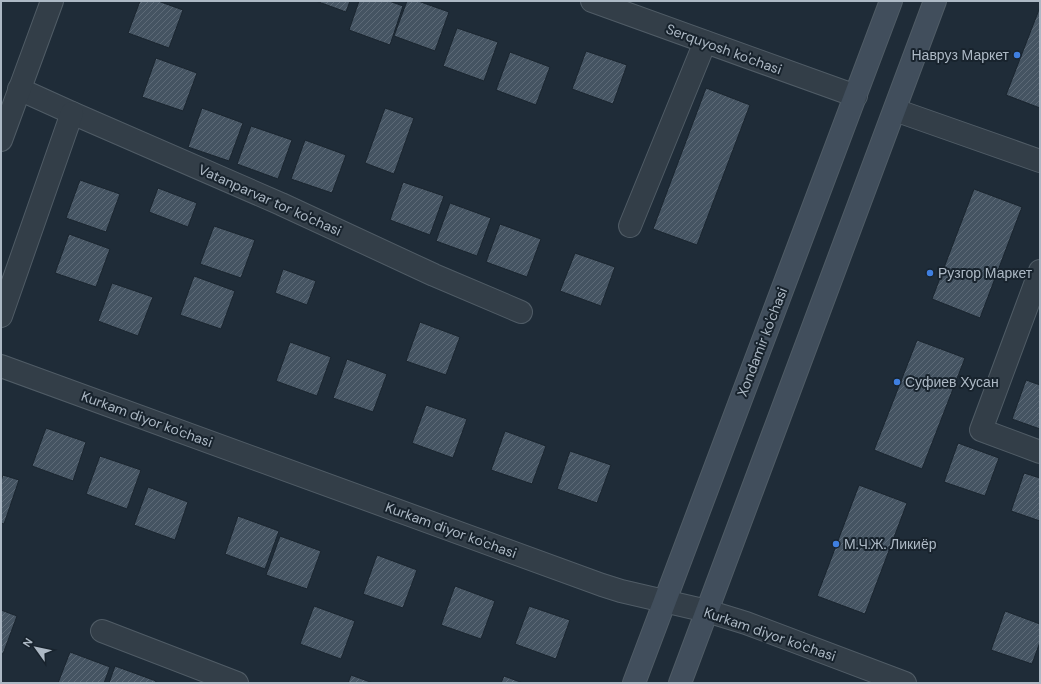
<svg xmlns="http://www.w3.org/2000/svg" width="1041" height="684" viewBox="0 0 1041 684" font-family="'DM Sans',sans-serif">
<defs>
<pattern id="building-hatch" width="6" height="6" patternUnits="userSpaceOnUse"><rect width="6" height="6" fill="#455462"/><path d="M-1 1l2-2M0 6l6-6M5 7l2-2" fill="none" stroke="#5d6a77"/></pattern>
</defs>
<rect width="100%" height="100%" fill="#1f2c38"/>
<g fill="url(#building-hatch)" stroke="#1a252f">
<path d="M 140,1 L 158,1 L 183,10 L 169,48 L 128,33 Z"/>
<path d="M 316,1 L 350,1 L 346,12 Z"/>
<path d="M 359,1 L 389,1 L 403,6 L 390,45 L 349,30 Z"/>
<path d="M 407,1 L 418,1 L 449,12 L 435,51 L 394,36 Z"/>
<path d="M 1040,7 L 1040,108 L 1006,95 Z"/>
<path d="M 457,28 L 498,42 L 484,81 L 443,66 Z"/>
<path d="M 586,51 L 627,65 L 613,104 L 572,89 Z"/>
<path d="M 510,52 L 550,67 L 536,105 L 496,90 Z"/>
<path d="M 156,58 L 197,73 L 183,111 L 142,97 Z"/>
<path d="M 706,88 L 750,105 L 697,245 L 653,229 Z"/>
<path d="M 202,108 L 243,123 L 229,161 L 188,147 Z"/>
<path d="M 385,108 L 414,118 L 394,174 L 365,163 Z"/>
<path d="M 251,126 L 292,140 L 278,179 L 237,164 Z"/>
<path d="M 305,140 L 346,155 L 332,193 L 291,179 Z"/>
<path d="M 80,180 L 120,194 L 106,232 L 66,218 Z"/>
<path d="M 403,182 L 444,196 L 430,235 L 390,220 Z"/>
<path d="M 158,188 L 197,203 L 188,227 L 149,212 Z"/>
<path d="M 974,189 L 1022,207 L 980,318 L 932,299 Z"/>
<path d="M 450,203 L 491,218 L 477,256 L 436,241 Z"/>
<path d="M 500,224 L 541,239 L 527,277 L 486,262 Z"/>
<path d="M 214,226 L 255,240 L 241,278 L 200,264 Z"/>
<path d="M 69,234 L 110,249 L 96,287 L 55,273 Z"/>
<path d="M 575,253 L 615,267 L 601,306 L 560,291 Z"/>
<path d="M 283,269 L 316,281 L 307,305 L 275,293 Z"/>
<path d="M 194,276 L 235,291 L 221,329 L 180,315 Z"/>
<path d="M 112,283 L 153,297 L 138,336 L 98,321 Z"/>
<path d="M 420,322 L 460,337 L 446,375 L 406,361 Z"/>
<path d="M 917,340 L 965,358 L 922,469 L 874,450 Z"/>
<path d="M 290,342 L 331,357 L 317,396 L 276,381 Z"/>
<path d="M 347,359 L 387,374 L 373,412 L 333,398 Z"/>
<path d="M 1026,380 L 1040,385 L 1040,429 L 1012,419 Z"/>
<path d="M 426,405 L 467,419 L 453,458 L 412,443 Z"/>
<path d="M 46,428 L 86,442 L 73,481 L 32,466 Z"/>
<path d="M 505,431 L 546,446 L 532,484 L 491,470 Z"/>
<path d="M 958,443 L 999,458 L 985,496 L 944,482 Z"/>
<path d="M 570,451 L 611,465 L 597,503 L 557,489 Z"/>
<path d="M 100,456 L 141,470 L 127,509 L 86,494 Z"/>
<path d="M 1024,473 L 1040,478 L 1040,521 L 1011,511 Z"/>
<path d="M 3,475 L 19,480 L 4,524 L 1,523 L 1,481 Z"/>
<path d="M 859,485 L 907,503 L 865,614 L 817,596 Z"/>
<path d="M 148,487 L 188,502 L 175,540 L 134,525 Z"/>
<path d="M 238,516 L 279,531 L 265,569 L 225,554 Z"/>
<path d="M 280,536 L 321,551 L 307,589 L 266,575 Z"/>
<path d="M 377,555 L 417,570 L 403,608 L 363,594 Z"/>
<path d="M 455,586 L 495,601 L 481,639 L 441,625 Z"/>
<path d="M 314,606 L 355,621 L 341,659 L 300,644 Z"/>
<path d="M 529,606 L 570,620 L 556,659 L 515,644 Z"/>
<path d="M 1,610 L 17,616 L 3,654 L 1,653 Z"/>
<path d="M 1005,611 L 1040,624 L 1040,642 L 1032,664 L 991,650 Z"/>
<path d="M 70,652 L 110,667 L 104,683 L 58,683 Z"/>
<path d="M 115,666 L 156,681 L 155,683 L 109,683 Z"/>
<path d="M 351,675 L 373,683 L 348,683 Z"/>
<path d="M 504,676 L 523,683 L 501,683 Z"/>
</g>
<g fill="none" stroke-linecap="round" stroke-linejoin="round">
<g stroke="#505c66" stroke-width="24">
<g id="minor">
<path d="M 592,1 L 856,96"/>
<path d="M 19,89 L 72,113 L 281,204 L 434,275 L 521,312"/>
<path d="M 895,110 L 1040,161"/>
<path d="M 1,140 L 52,1"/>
<path d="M 630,226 L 705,42"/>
<path d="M 1040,271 L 981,430 L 1040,452"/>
<path d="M 1,316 L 72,113"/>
<path d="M 1,366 L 602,585 L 621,591 L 664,601"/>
<path d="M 707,611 L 746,623 L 905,683"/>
<path d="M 102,631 L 237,683"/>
</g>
</g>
<g stroke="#505c66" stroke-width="24">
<path id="tertiary" d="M 664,601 L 707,611"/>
</g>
<g stroke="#505c66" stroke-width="24">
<g id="secondary">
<path d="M 634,683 L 891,1"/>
<path d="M 680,683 L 935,1"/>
</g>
</g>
<use href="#minor" stroke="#333e48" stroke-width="22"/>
<use href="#tertiary" stroke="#333e48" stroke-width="22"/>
<use href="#secondary" stroke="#414e5c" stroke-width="22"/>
</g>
<g fill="#3f7fe0" stroke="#18232d" stroke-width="1.5">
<circle cx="1017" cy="55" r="4"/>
<circle cx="930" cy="273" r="4"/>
<circle cx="897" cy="382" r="4"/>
<circle cx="836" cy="544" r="4"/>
</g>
<g text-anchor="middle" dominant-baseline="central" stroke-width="4" stroke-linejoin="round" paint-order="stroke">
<g font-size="14" fill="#adb9c5" stroke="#18232d">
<text transform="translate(724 49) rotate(20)">Serquyosh ko'chasi</text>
<text transform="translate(270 200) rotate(24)">Vatanparvar tor ko'chasi</text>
<text transform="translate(762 342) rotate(-69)">Xondamir ko'chasi</text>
<text transform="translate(147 419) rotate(20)">Kurkam diyor ko'chasi</text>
<text transform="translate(451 530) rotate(20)">Kurkam diyor ko'chasi</text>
<text transform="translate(770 634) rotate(19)">Kurkam diyor ko'chasi</text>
</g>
<g font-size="14" fill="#adb9c5" stroke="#18232d" text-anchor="start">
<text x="1009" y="55" text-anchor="end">Навруз Маркет</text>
<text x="938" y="273">Рузгор Маркет</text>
<text x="905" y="382">Суфиев Хусан</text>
<text x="844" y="544">М.Ч.Ж. Ликиёр</text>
</g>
</g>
<rect width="1041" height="684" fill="none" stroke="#adb9c5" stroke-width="4"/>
<g transform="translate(36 648) rotate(303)" stroke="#18232d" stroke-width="3" paint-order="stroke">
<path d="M0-3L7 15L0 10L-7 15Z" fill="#adb9c5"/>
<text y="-6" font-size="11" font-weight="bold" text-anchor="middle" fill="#adb9c5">N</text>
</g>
</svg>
